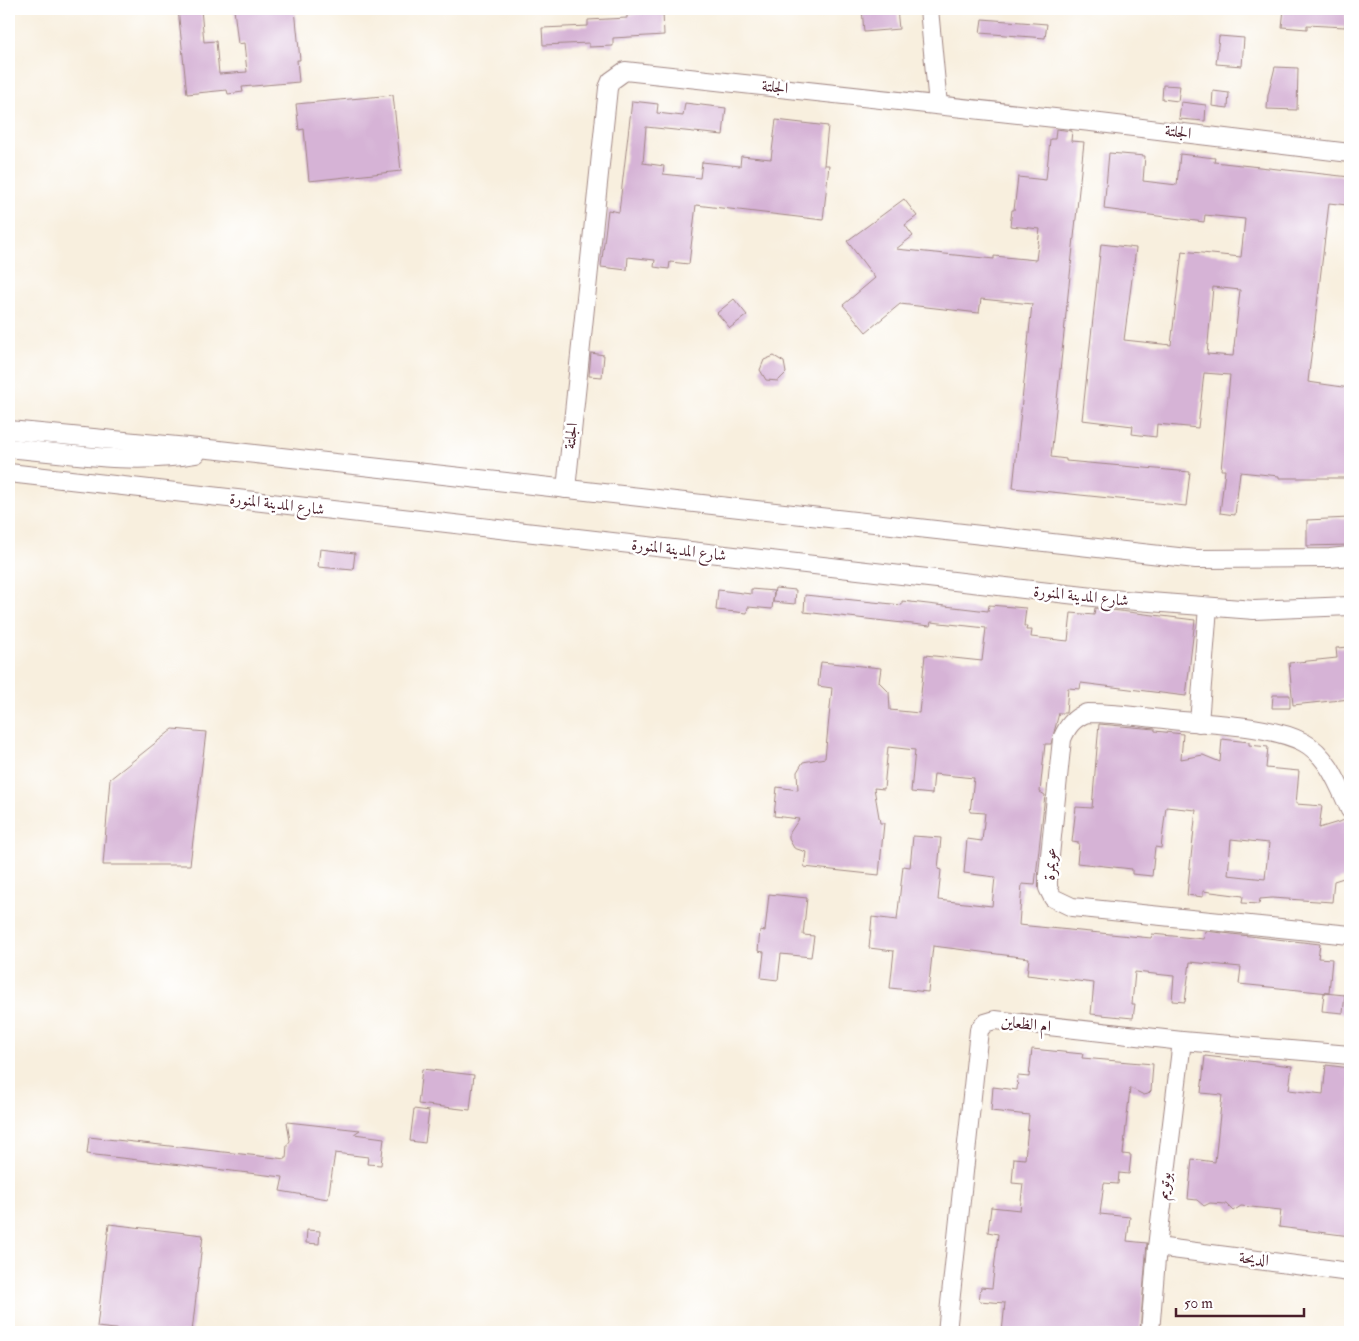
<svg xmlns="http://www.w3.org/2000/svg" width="1359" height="1341" viewBox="0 0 1359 1341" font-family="'IM FELL Double Pica',Amiri,serif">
<rect width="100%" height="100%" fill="#fff"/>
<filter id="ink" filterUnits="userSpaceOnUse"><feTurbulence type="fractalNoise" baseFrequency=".02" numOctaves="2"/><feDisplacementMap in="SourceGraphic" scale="10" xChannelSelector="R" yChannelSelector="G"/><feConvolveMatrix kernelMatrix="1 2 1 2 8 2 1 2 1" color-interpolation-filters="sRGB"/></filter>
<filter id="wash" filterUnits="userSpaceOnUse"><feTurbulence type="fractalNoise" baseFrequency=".0096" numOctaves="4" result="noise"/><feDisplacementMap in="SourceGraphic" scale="20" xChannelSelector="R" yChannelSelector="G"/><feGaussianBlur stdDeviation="1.12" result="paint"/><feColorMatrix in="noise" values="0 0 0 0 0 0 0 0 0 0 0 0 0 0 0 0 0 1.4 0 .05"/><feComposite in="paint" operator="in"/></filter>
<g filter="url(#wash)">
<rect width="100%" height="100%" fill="#f8efde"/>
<g id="blocks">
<g fill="#d6b3d6" fill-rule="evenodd">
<path d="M 178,9 L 201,9 L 204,42 L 216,41 L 219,74 L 247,72 L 244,43 L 238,44 L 234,9 L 295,9 L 300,60 L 297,60 L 299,82 L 242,87 L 243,92 L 228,94 L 227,90 L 187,94 Z"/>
<path d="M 862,9 L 897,9 L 899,29 L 864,32 Z"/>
<path d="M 1284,9 L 1346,9 L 1345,27 L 1307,25 L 1307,29 L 1282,27 Z"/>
<path d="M 663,12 L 664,35 L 613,38 L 613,46 L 589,47 L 589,43 L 543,45 L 542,28 L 588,26 L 588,20 L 627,18 L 627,15 Z"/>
<path d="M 982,19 L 1047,24 L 1045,38 L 980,33 Z"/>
<path d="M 1219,36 L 1244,38 L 1242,66 L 1216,64 Z"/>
<path d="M 1275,67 L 1298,68 L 1297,110 L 1267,109 L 1268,95 Z"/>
<path d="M 1163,85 L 1180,86 L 1178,101 L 1162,99 Z"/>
<path d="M 1213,91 L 1229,93 L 1228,108 L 1212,106 Z"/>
<path d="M 393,95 L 401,171 L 309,181 L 304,129 L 299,130 L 296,104 Z"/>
<path d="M 632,101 L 658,104 L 657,113 L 683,116 L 685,103 L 726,108 L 723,135 L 646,127 L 643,163 L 664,166 L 663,174 L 700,178 L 702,162 L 740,166 L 741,156 L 771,159 L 776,120 L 828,126 L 824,165 L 829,165 L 823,220 L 696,205 L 689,264 L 670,262 L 669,269 L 654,267 L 655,260 L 628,257 L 627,270 L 601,267 L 608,210 L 619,212 Z"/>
<path d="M 1181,102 L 1206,105 L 1205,121 L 1179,119 Z"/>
<path d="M 1056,129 L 1072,131 L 1071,141 L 1084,142 L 1051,457 L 1066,459 L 1066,461 L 1190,472 L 1186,506 L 1013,488 L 1032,304 L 981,299 L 979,313 L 900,304 L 866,332 L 843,305 L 875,278 L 847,241 L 904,199 L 917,216 L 905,225 L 913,236 L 896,249 L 994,259 L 994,256 L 1036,260 L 1040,229 L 1010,226 L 1012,210 L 1014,210 L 1018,177 L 1046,180 L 1050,139 L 1055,139 Z"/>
<path d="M 1109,153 L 1145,156 L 1143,181 L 1177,185 L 1180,154 L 1215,158 L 1214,162 L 1350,177 L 1347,205 L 1329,203 L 1308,382 L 1350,388 L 1350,478 L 1279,478 L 1279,476 L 1240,472 L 1235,515 L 1220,513 L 1225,470 L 1221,470 L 1230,375 L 1204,373 L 1198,428 L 1157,424 L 1156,437 L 1132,434 L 1133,426 L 1082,420 L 1101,244 L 1136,248 L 1124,340 L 1171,345 L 1182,251 L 1241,257 L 1245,219 L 1205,215 L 1204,222 L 1104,209 ZM 1213,287 L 1240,290 L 1233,356 L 1207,354 Z"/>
<path d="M 734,299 L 747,315 L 730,328 L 717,313 Z"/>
<path d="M 591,353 L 604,355 L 602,377 L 589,376 Z"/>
<path d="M 774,356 L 784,362 L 786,373 L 778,381 L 766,380 L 760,370 L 764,360 Z"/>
<path d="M 1349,518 L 1349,545 L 1307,546 L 1307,520 Z"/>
<path d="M 320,549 L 355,553 L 353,570 L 318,567 Z"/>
<path d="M 775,588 L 796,590 L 795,604 L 773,602 Z"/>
<path d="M 751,589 L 774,591 L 772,609 L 748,607 L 747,613 L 716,610 L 718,590 L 751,594 Z"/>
<path d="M 805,595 L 902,605 L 902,601 L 988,611 L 989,605 L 1026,608 L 1024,626 L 1027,626 L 1026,630 L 1032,630 L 1031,637 L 1068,641 L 1071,613 L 1094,615 L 1095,608 L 1195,620 L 1186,696 L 1081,683 L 1080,689 L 1068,688 L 1066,713 L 1059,713 L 1051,744 L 1045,744 L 1040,792 L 1045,795 L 1035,885 L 1022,884 L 1019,925 L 1151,938 L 1152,934 L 1204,939 L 1205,931 L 1320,944 L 1318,958 L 1332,959 L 1329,993 L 1239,984 L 1241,967 L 1190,962 L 1185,1002 L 1172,1001 L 1174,976 L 1135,972 L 1132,1004 L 1135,1004 L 1133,1018 L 1091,1014 L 1094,983 L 1027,975 L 1029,958 L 933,946 L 928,992 L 890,988 L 894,951 L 869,948 L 872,917 L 897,920 L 903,866 L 910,867 L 913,836 L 941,838 L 938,869 L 941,870 L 938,900 L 992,906 L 995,877 L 964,873 L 967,839 L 982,841 L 985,813 L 970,812 L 974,778 L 934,774 L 932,794 L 911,792 L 915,750 L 888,747 L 884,789 L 874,788 L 880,823 L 884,823 L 879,875 L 804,867 L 806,852 L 794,848 L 789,839 L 789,834 L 799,819 L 774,816 L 777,787 L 798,790 L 797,772 L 803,762 L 825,758 L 832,688 L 818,686 L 821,662 L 881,668 L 879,682 L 889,692 L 890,710 L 919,713 L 925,655 L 982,661 L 986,628 L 931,622 L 930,626 L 804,612 Z"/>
<path d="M 1350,647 L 1350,699 L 1293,705 L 1289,663 L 1337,658 L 1336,648 Z"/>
<path d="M 1273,695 L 1290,695 L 1290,708 L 1272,708 Z"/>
<path d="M 1099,724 L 1155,729 L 1155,731 L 1183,734 L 1181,759 L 1203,755 L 1220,762 L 1222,739 L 1249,742 L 1249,745 L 1268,747 L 1266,768 L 1299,771 L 1296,804 L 1322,806 L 1319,828 L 1345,820 L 1350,836 L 1350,876 L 1334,881 L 1332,902 L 1272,898 L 1260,899 L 1259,904 L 1242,903 L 1243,896 L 1203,891 L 1203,897 L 1187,895 L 1196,810 L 1166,807 L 1161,848 L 1155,847 L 1152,876 L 1132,874 L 1132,869 L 1077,863 L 1079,843 L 1072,842 L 1076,807 L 1092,808 ZM 1231,839 L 1269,843 L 1265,879 L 1228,875 Z"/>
<path d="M 173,729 L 206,732 L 190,865 L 103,865 L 110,779 Z"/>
<path d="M 769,894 L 807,898 L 803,935 L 814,936 L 811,957 L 781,954 L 778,980 L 761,978 L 764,952 L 758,951 L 760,930 L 765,931 Z"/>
<path d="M 1324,993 L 1345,995 L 1343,1013 L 1322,1011 Z"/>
<path d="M 1032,1049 L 1083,1054 L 1082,1058 L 1153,1064 L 1151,1091 L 1148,1094 L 1144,1095 L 1130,1088 L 1123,1154 L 1131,1155 L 1129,1174 L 1119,1173 L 1118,1184 L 1104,1183 L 1100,1214 L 1130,1217 L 1127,1241 L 1147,1243 L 1140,1332 L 1002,1332 L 1005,1303 L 979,1301 L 981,1287 L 992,1288 L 998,1234 L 988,1232 L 991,1207 L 1020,1210 L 1023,1184 L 1012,1183 L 1014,1158 L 1025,1159 L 1029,1115 L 991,1111 L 993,1087 L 1017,1090 L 1018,1076 L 1029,1077 Z"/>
<path d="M 1205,1056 L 1292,1066 L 1289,1090 L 1323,1094 L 1326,1065 L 1350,1068 L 1350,1236 L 1279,1227 L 1281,1210 L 1241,1206 L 1233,1211 L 1226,1204 L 1210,1203 L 1204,1206 L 1197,1200 L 1188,1199 L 1192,1159 L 1215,1162 L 1222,1095 L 1201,1093 Z"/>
<path d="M 422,1069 L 474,1075 L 470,1110 L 418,1104 Z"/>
<path d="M 414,1109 L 429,1111 L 425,1143 L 410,1141 Z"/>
<path d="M 287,1122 L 360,1130 L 354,1134 L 384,1138 L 381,1165 L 367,1164 L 368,1157 L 335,1153 L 328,1199 L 280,1191 L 283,1177 L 87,1154 L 89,1137 L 286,1159 L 287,1145 L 290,1141 Z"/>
<path d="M 109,1224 L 203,1235 L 192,1332 L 142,1332 L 97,1327 Z"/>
<path d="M 307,1230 L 320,1231 L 319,1244 L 306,1243 Z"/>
</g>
</g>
</g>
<g filter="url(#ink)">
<use href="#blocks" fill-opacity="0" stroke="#a18784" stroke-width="1"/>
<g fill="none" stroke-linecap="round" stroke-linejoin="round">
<g stroke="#a18784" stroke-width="20">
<g id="minor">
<path d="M 929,9 L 938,105"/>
<path d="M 9,430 L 219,450 L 1196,559 L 1330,558 L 1350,556"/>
<path d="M 9,448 C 71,454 134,465 196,454"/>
<path d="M 9,473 L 1111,599 L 1254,610 L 1350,606"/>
<path d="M 566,489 L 608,88 L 611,81 L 625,71 L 1100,123 L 1350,153"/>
<path d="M 1199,723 L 1208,607"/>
<path d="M 1350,810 C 1339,786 1328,755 1303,742 C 1270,725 1208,724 1171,720 C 1143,717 1115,713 1087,713 C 1073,718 1067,727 1062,739 L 1048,875 L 1048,888 L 1053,898 L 1072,907 L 1350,935"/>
<path d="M 1157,1247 L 1350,1272"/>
<path d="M 947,1332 L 979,1030 L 985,1023 L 995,1020 L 1182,1041 L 1350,1055"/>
<path d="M 1150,1332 L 1157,1247 L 1182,1041"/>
</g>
</g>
<use href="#minor" stroke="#fff" stroke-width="18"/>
</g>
</g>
<g text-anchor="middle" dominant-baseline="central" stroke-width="5" stroke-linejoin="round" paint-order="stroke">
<g font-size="16" fill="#4a1f2b" stroke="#fff">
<text transform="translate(775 87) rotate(6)">الجلتة</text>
<text transform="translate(1178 132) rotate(7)">الجلتة</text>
<text transform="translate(571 436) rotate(-84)">الجلتة</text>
<text transform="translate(277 504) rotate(7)">شارع المدينة المنورة</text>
<text transform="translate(679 550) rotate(7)">شارع المدينة المنورة</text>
<text transform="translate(1081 596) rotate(6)">شارع المدينة المنورة</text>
<text transform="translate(1050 864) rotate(-87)">عويمرة</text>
<text transform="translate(1026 1024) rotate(6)">ام الظعاين</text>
<text transform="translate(1164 1186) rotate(-83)">بوتويم</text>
<text transform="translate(1254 1259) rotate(7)">الديحة</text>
</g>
</g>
<rect width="1359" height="1341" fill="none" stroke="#fff" stroke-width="30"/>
<path d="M1176 1308v8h128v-8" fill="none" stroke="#4a1f2b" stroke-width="2.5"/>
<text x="1184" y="1308" font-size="15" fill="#4a1f2b" stroke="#ffffff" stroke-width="4" paint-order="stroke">50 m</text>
</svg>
